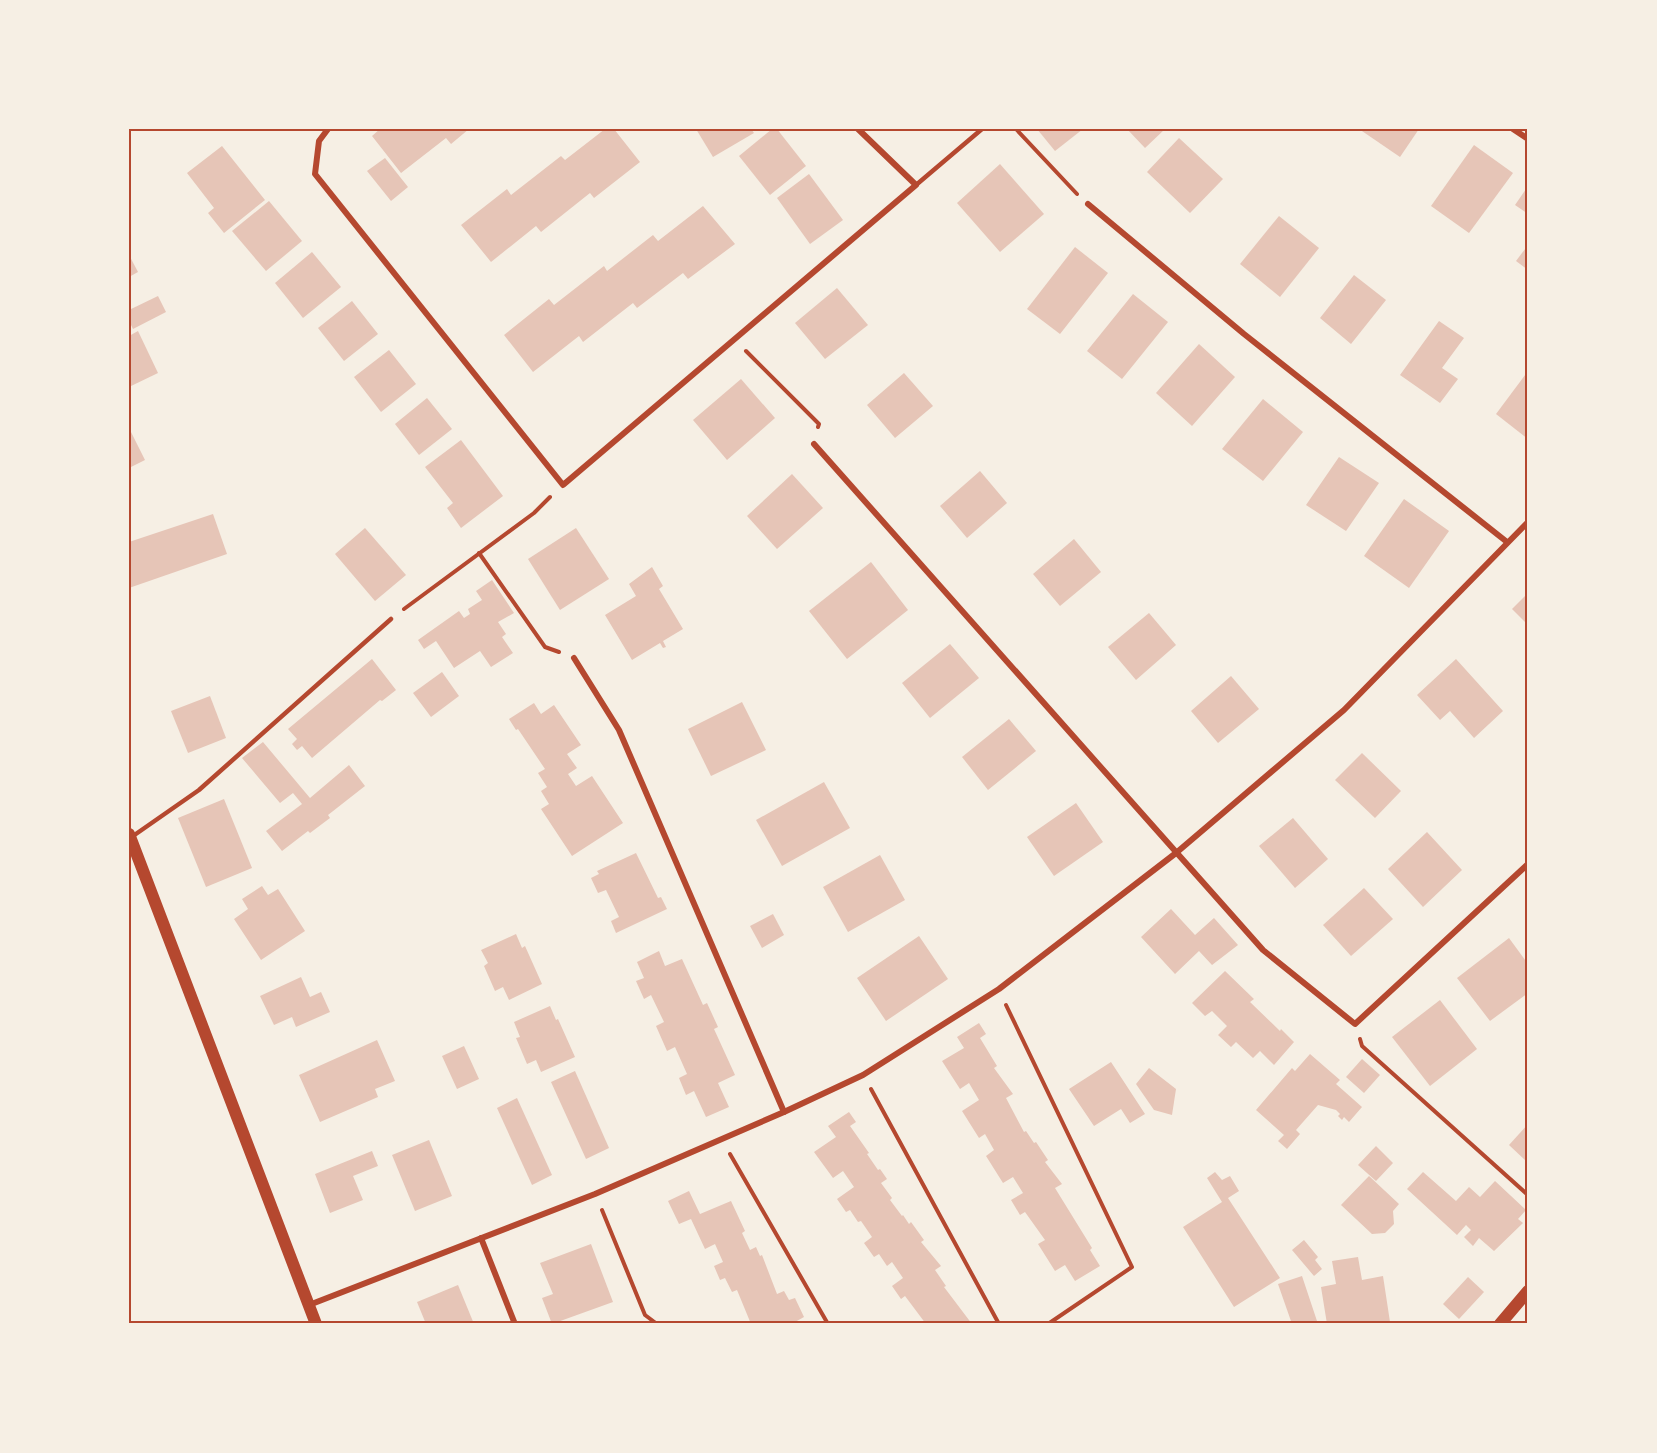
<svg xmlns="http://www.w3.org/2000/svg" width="1657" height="1453" viewBox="0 0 1657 1453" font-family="'PT Sans Narrow',sans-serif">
<rect width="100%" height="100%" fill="#f6efe4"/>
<g fill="#e6c5b7">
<path d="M 380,129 L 469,129 L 451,144 L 446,138 L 401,173 L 372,136 Z"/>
<path d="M 605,129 L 614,129 L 640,162 L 594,198 L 590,193 L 541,232 L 536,226 L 491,262 L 461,225 L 507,189 L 511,195 L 561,156 L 565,160 Z"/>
<path d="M 696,129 L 751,129 L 754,133 L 713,157 Z"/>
<path d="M 772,129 L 777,129 L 806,166 L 770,195 L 739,156 Z"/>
<path d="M 1037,129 L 1083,129 L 1055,151 Z"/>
<path d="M 1127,129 L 1165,129 L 1145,148 Z"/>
<path d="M 1359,129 L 1419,129 L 1400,157 Z"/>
<path d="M 1179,138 L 1223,179 L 1190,213 L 1147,172 Z"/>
<path d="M 1474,145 L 1513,173 L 1469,233 L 1431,206 Z"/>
<path d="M 222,146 L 265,200 L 224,233 L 208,213 L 214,208 L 187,173 Z"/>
<path d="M 385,158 L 408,187 L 391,201 L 367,171 Z"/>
<path d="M 1000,164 L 1044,214 L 1000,252 L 957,203 Z"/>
<path d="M 809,174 L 843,220 L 810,244 L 777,198 Z"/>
<path d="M 1528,186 L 1528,214 L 1515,205 Z"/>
<path d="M 269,201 L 302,241 L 266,271 L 232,231 Z"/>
<path d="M 703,206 L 735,244 L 688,279 L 683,273 L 637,308 L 633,303 L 583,342 L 579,336 L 533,372 L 504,335 L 549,299 L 554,305 L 604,266 L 607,271 L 653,235 L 658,241 Z"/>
<path d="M 1279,216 L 1319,248 L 1280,297 L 1240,264 Z"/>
<path d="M 1528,245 L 1528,270 L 1516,261 Z"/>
<path d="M 1075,247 L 1108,273 L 1060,334 L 1027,309 Z"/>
<path d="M 312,252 L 341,287 L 303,318 L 275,283 Z"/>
<path d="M 129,255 L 138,272 L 129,277 Z"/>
<path d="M 1354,275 L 1386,300 L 1351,344 L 1320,318 Z"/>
<path d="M 837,288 L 868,325 L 825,359 L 795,323 Z"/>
<path d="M 1133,294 L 1168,322 L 1122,379 L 1087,351 Z"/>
<path d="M 158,296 L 166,312 L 133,329 L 129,321 L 129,310 Z"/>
<path d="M 352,301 L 378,334 L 344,361 L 318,328 Z"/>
<path d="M 1439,321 L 1464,338 L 1442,368 L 1458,379 L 1440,403 L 1400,375 Z"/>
<path d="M 138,331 L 158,373 L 129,387 L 129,336 Z"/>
<path d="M 1199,344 L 1235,377 L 1192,426 L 1156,393 Z"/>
<path d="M 389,350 L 416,384 L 381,412 L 354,377 Z"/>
<path d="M 1528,371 L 1528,439 L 1496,414 Z"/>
<path d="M 904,373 L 933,406 L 895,438 L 867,405 Z"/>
<path d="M 741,379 L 775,418 L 727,460 L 693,420 Z"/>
<path d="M 427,398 L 452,429 L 419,455 L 395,424 Z"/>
<path d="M 1263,399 L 1303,432 L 1263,481 L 1222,449 Z"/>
<path d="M 129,428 L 145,460 L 129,468 Z"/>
<path d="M 461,440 L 503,496 L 461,528 L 447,508 L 453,503 L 425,467 Z"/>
<path d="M 1339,457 L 1379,483 L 1346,531 L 1306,505 Z"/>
<path d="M 980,471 L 1007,503 L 967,538 L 940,506 Z"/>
<path d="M 792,474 L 823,508 L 777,549 L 747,516 Z"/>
<path d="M 1404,499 L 1449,531 L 1409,588 L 1364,556 Z"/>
<path d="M 213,514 L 227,554 L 129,588 L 129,542 Z"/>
<path d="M 365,528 L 406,575 L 375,601 L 335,554 Z"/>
<path d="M 576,528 L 609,579 L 560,610 L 528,559 Z"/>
<path d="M 1074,539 L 1101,572 L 1060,606 L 1033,574 Z"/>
<path d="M 871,562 L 908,610 L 847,659 L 809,611 Z"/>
<path d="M 652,567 L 663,586 L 659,589 L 683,629 L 663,641 L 666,647 L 663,648 L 660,643 L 632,660 L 605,615 L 636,596 L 629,584 Z"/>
<path d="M 492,580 L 514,613 L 498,622 L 506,634 L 502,637 L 513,653 L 491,667 L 480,651 L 454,668 L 436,641 L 424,649 L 418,640 L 459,611 L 464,618 L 470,614 L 468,609 L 482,600 L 476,591 Z"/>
<path d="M 1528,593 L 1528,625 L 1512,609 Z"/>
<path d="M 1149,613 L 1176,645 L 1136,680 L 1108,647 Z"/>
<path d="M 950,644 L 979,678 L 930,718 L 902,683 Z"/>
<path d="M 372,659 L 396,690 L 382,701 L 380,700 L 312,758 L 302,746 L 297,750 L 292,744 L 297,739 L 288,729 Z"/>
<path d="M 1456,659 L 1503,711 L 1474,738 L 1450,711 L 1440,720 L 1417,695 Z"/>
<path d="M 442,672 L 459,696 L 431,717 L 413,693 Z"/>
<path d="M 1231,676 L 1259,709 L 1218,743 L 1191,711 Z"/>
<path d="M 210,696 L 226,738 L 188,753 L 171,711 Z"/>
<path d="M 742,702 L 766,750 L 711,776 L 688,729 Z"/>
<path d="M 534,703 L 541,714 L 554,705 L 581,745 L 567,754 L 577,768 L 568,774 L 576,786 L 592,776 L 623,823 L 572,856 L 541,809 L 549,804 L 541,791 L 547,787 L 538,773 L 545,769 L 518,729 L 516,730 L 509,719 Z"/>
<path d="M 1009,719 L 1036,751 L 988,790 L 962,757 Z"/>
<path d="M 263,742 L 310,798 L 349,765 L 365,786 L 328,815 L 330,818 L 310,833 L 308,831 L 282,851 L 266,831 L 302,804 L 293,793 L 280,803 L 242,758 Z"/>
<path d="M 1362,753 L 1401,791 L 1375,818 L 1335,780 Z"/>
<path d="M 824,782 L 850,828 L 782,866 L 756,820 Z"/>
<path d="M 224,799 L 252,868 L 206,887 L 178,818 Z"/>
<path d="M 1076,803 L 1103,842 L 1054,876 L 1027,837 Z"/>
<path d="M 1293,818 L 1328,859 L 1295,888 L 1259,846 Z"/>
<path d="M 1427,832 L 1462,870 L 1423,907 L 1388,869 Z"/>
<path d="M 636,853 L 658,898 L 661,897 L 667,909 L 616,933 L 611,921 L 619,917 L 606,890 L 598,893 L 591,878 L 599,874 L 597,871 Z"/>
<path d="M 880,855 L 905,900 L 848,932 L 823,887 Z"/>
<path d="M 262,886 L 268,895 L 278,889 L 305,931 L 261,960 L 234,919 L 248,909 L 242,899 Z"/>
<path d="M 1364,888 L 1393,919 L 1351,956 L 1323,925 Z"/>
<path d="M 1171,909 L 1195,935 L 1214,918 L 1238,945 L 1212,965 L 1199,951 L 1175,974 L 1141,937 Z"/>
<path d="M 773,914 L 784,935 L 762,948 L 750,926 Z"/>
<path d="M 516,934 L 522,948 L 525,946 L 542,984 L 509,1000 L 503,987 L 495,991 L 484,966 L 488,963 L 481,950 Z"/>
<path d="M 919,936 L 948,979 L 886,1021 L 857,978 Z"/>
<path d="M 1509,938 L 1528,964 L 1528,993 L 1490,1021 L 1457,978 Z"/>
<path d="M 659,951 L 665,966 L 682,959 L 703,1005 L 707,1003 L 718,1027 L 714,1029 L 735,1075 L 718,1083 L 729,1107 L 706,1117 L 694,1091 L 686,1095 L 679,1078 L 687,1074 L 675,1047 L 667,1051 L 656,1026 L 664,1022 L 651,995 L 644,999 L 636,981 L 644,978 L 637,962 Z"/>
<path d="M 1225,971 L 1254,999 L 1250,1002 L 1280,1031 L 1281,1029 L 1294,1042 L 1274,1065 L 1260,1051 L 1253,1058 L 1236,1042 L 1231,1047 L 1218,1035 L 1227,1026 L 1212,1011 L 1205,1016 L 1192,1003 Z"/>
<path d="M 301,977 L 310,997 L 321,992 L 330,1012 L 296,1027 L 292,1017 L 274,1025 L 260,996 Z"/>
<path d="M 1440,1000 L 1477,1049 L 1430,1086 L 1392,1037 Z"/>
<path d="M 550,1006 L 556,1020 L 558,1019 L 575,1057 L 541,1072 L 536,1060 L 527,1064 L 516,1038 L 520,1037 L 514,1022 Z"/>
<path d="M 979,1023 L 986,1034 L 980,1038 L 997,1066 L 994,1068 L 1013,1094 L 1006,1098 L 1024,1132 L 1026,1131 L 1034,1143 L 1036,1142 L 1048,1160 L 1045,1162 L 1062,1184 L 1055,1188 L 1092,1248 L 1090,1250 L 1100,1266 L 1075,1281 L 1065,1265 L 1055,1271 L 1038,1244 L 1045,1240 L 1025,1212 L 1020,1215 L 1011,1200 L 1023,1193 L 1013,1177 L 1003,1183 L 986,1156 L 994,1150 L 985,1134 L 979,1138 L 962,1111 L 979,1100 L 969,1083 L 960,1089 L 942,1061 L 964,1048 L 957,1037 Z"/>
<path d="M 377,1040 L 395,1081 L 375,1089 L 378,1097 L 320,1122 L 299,1075 Z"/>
<path d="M 464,1046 L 479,1079 L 457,1089 L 442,1056 Z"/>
<path d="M 1310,1054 L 1340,1080 L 1336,1084 L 1362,1107 L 1349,1122 L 1344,1117 L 1342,1120 L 1338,1116 L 1340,1114 L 1336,1110 L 1318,1105 L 1296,1130 L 1300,1134 L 1287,1149 L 1278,1141 L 1284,1135 L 1256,1110 L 1292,1068 L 1295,1071 Z"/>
<path d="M 1362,1059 L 1380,1075 L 1364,1093 L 1346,1077 Z"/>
<path d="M 1111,1062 L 1145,1114 L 1130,1123 L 1121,1109 L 1094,1126 L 1069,1089 Z"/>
<path d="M 1149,1068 L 1176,1089 L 1172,1115 L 1154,1110 L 1136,1084 Z"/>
<path d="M 575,1071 L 609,1148 L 586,1159 L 551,1082 Z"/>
<path d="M 517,1098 L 552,1175 L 532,1185 L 497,1108 Z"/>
<path d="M 849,1112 L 856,1122 L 850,1126 L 869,1153 L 867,1154 L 878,1170 L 880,1169 L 887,1179 L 881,1183 L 892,1198 L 890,1200 L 902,1216 L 903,1215 L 909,1224 L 911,1222 L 924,1240 L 921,1242 L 941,1266 L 935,1270 L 946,1286 L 944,1287 L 972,1324 L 926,1324 L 905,1296 L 901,1299 L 892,1286 L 903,1278 L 892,1262 L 887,1266 L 879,1254 L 874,1257 L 864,1243 L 872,1237 L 861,1221 L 858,1222 L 850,1210 L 846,1212 L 837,1199 L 854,1187 L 843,1171 L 833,1178 L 814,1152 L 836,1137 L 828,1126 Z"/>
<path d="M 1528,1124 L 1528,1163 L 1509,1145 Z"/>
<path d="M 429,1140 L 452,1196 L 415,1211 L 392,1155 Z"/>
<path d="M 1376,1146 L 1393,1163 L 1376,1181 L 1358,1165 Z"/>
<path d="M 372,1151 L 378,1166 L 353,1176 L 363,1200 L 330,1213 L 315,1174 Z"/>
<path d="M 1215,1172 L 1222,1180 L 1230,1176 L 1239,1191 L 1228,1198 L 1280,1278 L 1234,1307 L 1183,1227 L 1222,1202 L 1207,1178 Z"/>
<path d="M 1423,1172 L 1456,1201 L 1469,1187 L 1480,1197 L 1495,1181 L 1526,1210 L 1518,1219 L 1523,1223 L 1494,1251 L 1479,1238 L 1473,1246 L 1464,1237 L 1471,1230 L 1466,1225 L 1457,1235 L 1407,1189 Z"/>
<path d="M 1369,1176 L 1399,1204 L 1393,1211 L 1394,1224 L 1385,1233 L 1372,1234 L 1341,1205 Z"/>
<path d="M 689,1191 L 700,1214 L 731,1201 L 745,1231 L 742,1233 L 750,1250 L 756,1247 L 760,1256 L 762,1255 L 777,1294 L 784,1291 L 789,1300 L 795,1298 L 804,1317 L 795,1322 L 796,1324 L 751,1324 L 737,1290 L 732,1292 L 725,1278 L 720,1280 L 714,1266 L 723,1262 L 715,1244 L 705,1249 L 691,1219 L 679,1224 L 668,1201 Z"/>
<path d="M 1304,1240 L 1318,1257 L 1315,1260 L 1322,1269 L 1314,1276 L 1292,1250 Z"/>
<path d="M 591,1244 L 613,1302 L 552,1324 L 542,1298 L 553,1294 L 540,1263 Z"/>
<path d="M 1358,1257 L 1362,1280 L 1383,1276 L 1390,1322 L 1376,1324 L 1327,1324 L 1321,1287 L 1336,1284 L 1332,1261 Z"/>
<path d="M 1302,1276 L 1317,1321 L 1310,1324 L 1292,1324 L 1278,1284 Z"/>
<path d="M 1468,1277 L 1484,1292 L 1459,1319 L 1443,1304 Z"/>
<path d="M 458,1285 L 474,1324 L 426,1324 L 417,1302 Z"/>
</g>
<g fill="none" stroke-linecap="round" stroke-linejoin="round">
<g stroke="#b5482f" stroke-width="4">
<path d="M 1016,129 L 1077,194"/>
<path d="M 746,351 L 819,424 L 818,427"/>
<path d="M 479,553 L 545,647 L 559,652"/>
<path d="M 404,609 L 534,513 L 550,497"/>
<path d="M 1006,1005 L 1132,1267 L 1048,1324"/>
<path d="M 1360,1039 L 1362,1046 L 1528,1195"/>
<path d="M 871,1089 L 999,1324"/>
<path d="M 730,1154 L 828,1324"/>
<path d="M 602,1210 L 645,1315 L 657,1324"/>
</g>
<g stroke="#b5482f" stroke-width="4.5">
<path d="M 916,185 L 982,129"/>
<path d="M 133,836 L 199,790 L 391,619"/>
</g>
<g stroke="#b5482f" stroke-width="6">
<path d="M 328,129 L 319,141 L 315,174 L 563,485 L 916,185 L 858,129"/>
<path d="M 1513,129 L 1528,139"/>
<path d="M 1088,204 L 1244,334 L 1507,542"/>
<path d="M 814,444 L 1263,950 L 1355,1024 L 1528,864"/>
<path d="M 574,658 L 619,730 L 784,1112"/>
<path d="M 481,1238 L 515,1324"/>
<path d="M 309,1305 L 595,1194 L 784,1112 L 863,1075 L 999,989 L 1176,853 L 1344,710 L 1528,522"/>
</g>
<g stroke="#b5482f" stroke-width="12">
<path d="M 129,834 L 316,1324"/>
<path d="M 1500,1324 L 1528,1291"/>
</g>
</g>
<rect width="1657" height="1453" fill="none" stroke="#f6efe4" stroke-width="261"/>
<rect x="130" y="130" width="1396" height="1192" fill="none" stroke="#b5482f" stroke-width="2"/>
</svg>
